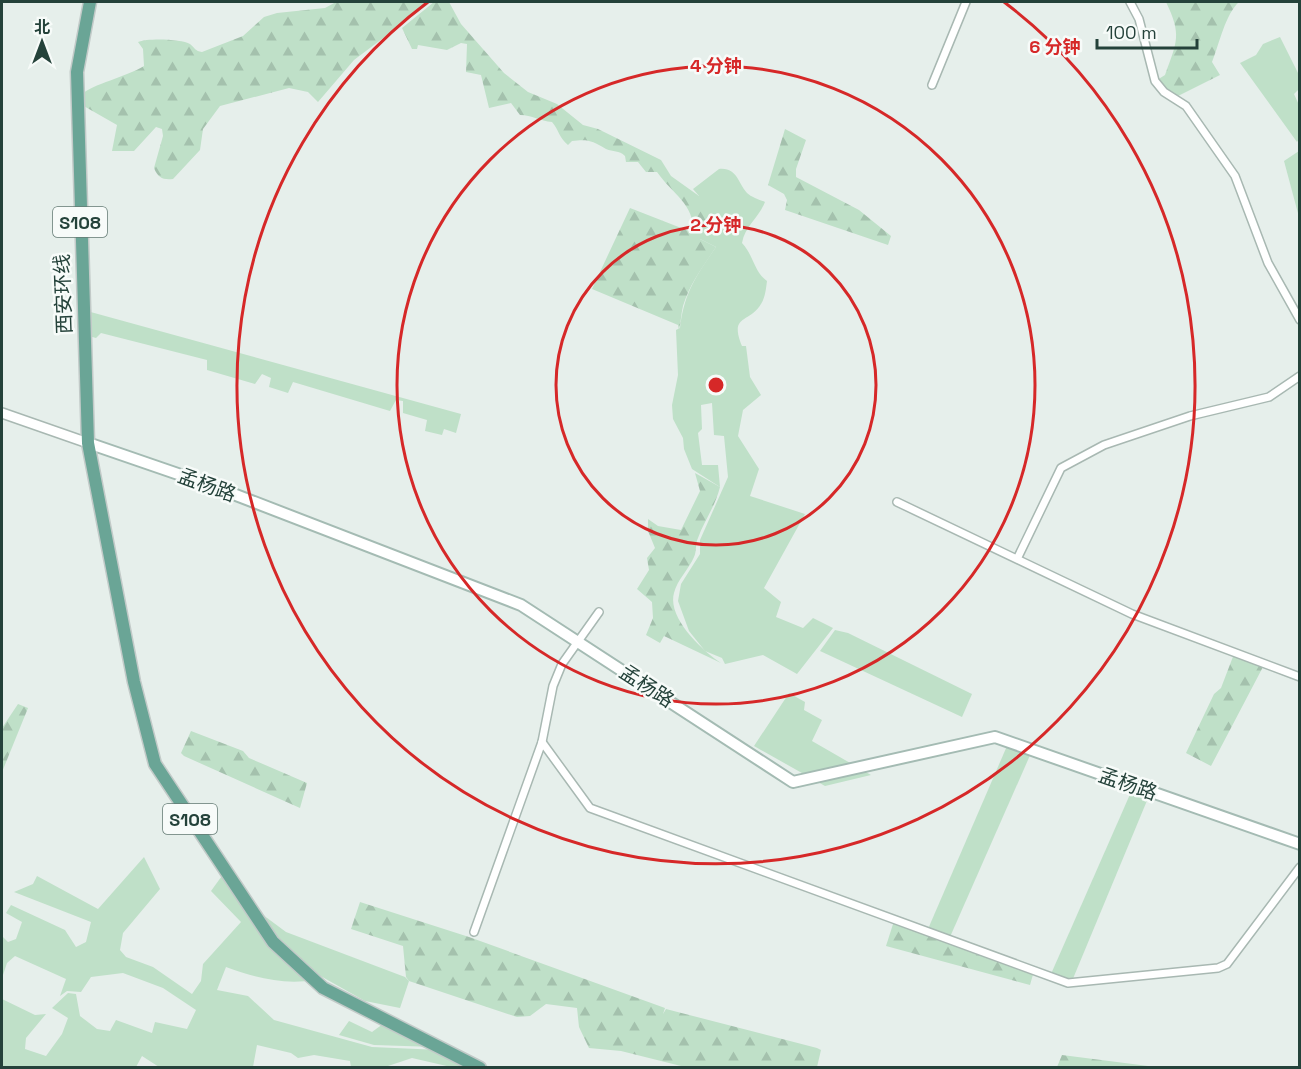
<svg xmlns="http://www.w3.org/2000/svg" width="1301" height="1069" viewBox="0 0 1301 1069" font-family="'Space Grotesk','Noto Sans SC',sans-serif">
<defs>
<pattern id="forest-firs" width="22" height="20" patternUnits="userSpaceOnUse" patternTransform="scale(1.5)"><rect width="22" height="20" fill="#bfe0c8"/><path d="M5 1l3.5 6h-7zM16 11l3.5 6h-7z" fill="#a4c1ad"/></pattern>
</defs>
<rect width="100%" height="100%" fill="#e6efeb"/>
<g fill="#bfe0c8">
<path d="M 1280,37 L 1299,75 L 1299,89 L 1294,94 L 1299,105 L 1299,139 L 1297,142 L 1240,63 L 1256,55 L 1263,44 Z"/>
<path d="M 1299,151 L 1299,217 L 1284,161 Z"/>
<path d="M 719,169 C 737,167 738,183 747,193 C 751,197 760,200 765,202 C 758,219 745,226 742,243 C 753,254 754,272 767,281 C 766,289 765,298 761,304 C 749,324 729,314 742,346 L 746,346 L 750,377 L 761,395 L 743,410 L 738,436 L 759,469 L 750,496 L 805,514 L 764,588 L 781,602 L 776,617 L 803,628 L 813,618 L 833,628 L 797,674 L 763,655 L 725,664 L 722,658 L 705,651 L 689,631 L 678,601 L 681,584 L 700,554 L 700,540 L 728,477 L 724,436 L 714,435 L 712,403 L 701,405 L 702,429 L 698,433 L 702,465 L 718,465 L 720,487 L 692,469 L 684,449 L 683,438 L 673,419 L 672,405 L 678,375 L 676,330 L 680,328 C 684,293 696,276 716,247 L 700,239 L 699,196 L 693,189 Z"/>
<path d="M 87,311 L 461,414 L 456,433 L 444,429 L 442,435 L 425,431 L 427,420 L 403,413 L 403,401 L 396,400 L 390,411 L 293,382 L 288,393 L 269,387 L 271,378 L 262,374 L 255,384 L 207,370 L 207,360 L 101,333 L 96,338 L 89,336 Z"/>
<path d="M 835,630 L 848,633 L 972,694 L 962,717 L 820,651 Z"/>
<path d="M 789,693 L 805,702 L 804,710 L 822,720 L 812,741 L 871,775 L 825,786 L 754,746 Z"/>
<path d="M 1010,739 L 1035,744 L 950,937 L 928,929 Z"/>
<path d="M 1135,783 L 1151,791 L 1072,981 L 1051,974 Z"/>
<path d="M 144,857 L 160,889 L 123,933 L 120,950 L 126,957 L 153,967 L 192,994 L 201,981 L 203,964 L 241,922 L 211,891 L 224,873 L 275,948 L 315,980 C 283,985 256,978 226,967 L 217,990 L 248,996 L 274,1020 L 372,1047 L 440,1050 L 473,1067 L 451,1067 L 412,1058 L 385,1067 L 351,1067 L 350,1061 L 314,1055 L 298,1058 L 291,1053 L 257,1045 L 253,1067 L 159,1067 L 142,1056 L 136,1067 L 2,1067 L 2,999 L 35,1015 L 46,1014 L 26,1038 L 25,1049 L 46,1056 L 62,1034 L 68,1018 L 52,1008 L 68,993 L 76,994 L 80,1016 L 97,1029 L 110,1031 L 116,1020 L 152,1033 L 155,1022 L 187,1029 L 196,1010 L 163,988 L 123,973 L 91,977 L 81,992 L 67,991 L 60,996 L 66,979 L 15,956 L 7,963 L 2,978 L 2,936 L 8,942 L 16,939 L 22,922 L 6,913 L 11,905 L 65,930 L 76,947 L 86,942 L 91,922 L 14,892 L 33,884 L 37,876 L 98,909 Z"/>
<path d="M 255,909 L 286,932 L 405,977 L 409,981 L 400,1008 L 365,1001 L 308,969 L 287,952 Z"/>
<path d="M 349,1021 L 372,1032 L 387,1021 L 435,1047 L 374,1045 L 339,1035 Z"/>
</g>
<g fill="url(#forest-firs)">
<path d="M 336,2 L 431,2 L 354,60 L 318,102 L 308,92 L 289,88 L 220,106 L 203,129 L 200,150 L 173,179 C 163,180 158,178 154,168 L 163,136 L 162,129 L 156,127 L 134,151 L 112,151 L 117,125 L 82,105 L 82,94 C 93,84 126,77 144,66 L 143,49 L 138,42 C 147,38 182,39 190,44 C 195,48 195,51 202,52 L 243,36 L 264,17 L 277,13 L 325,8 Z"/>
<path d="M 434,2 L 449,2 L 461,24 L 504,73 L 528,92 L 557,104 L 583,125 L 598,129 L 661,160 L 671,176 L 699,196 L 708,230 L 701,234 L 700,239 L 716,247 C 703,267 690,283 683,306 C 681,314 681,322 679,330 L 678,325 L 592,289 L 630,208 L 694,233 C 693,202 674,196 657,172 L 646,172 L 638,162 L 626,162 L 625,156 C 619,150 613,152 606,149 C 592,141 589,139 572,141 L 568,145 C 559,138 559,130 552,122 C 540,121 532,115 520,115 L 511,103 L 489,108 L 481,75 L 466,72 L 467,44 L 461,43 L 447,50 L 418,45 L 417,49 L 412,49 L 402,28 Z"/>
<path d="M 1166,2 L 1239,2 C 1225,15 1220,42 1212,62 L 1220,75 L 1176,97 L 1157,80 L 1165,75 C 1177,42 1182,35 1166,2 Z"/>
<path d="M 785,129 L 806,140 L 796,169 L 796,177 L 859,210 L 891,236 L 888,245 L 785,210 L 787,200 L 784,194 L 768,185 Z"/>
<path d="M 695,473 L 720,487 C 715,507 704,521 698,538 C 695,544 697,551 694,557 C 689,569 677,580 674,593 C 667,618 703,651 721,663 L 664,636 L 660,643 L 646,635 L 653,618 L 652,602 L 637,589 L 649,570 L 647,558 L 655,548 L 648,531 L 648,519 L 658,526 L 681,530 L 700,491 Z"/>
<path d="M 1234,654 L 1264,665 L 1211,766 L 1186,753 L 1214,694 L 1221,688 Z"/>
<path d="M 18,704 L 28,708 L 2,772 L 2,728 Z"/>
<path d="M 191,731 L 243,751 L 249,758 L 307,783 L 300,808 L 184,756 L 181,753 Z"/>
<path d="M 360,902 L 469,937 L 665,1008 L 663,1014 L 666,1009 L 817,1048 L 821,1050 L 817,1067 L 685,1067 L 621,1051 L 589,1048 L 579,1027 L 577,1008 L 546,1004 L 530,1016 L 517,1017 L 409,981 L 406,977 L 403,946 L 351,929 Z"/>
<path d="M 894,921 L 1034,971 L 1030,985 L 886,946 Z"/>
<path d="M 1062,1055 L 1156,1067 L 1057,1067 Z"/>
</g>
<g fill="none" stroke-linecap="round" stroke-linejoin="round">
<g stroke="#a8b8b2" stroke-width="10">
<g id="minor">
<path d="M 1130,2 L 1139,19 L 1155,81 L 1164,92 L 1186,106 L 1235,176 L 1268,263 L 1300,320"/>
<path d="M 932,85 L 966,2"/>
<path d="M 897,502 L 1132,614 L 1300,677"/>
<path d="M 1018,557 L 1061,468 L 1104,445 L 1190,416 L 1269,397 L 1300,376"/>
<path d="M 542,742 L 590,808 L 1068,983 L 1218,968 L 1227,964 L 1300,867"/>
<path d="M 474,932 L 542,742 L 553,686 L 562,664 L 599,612"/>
</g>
</g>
<g stroke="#a8b8b2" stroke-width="12">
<path id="tertiary" d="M 2,413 L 88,443"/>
</g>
<g stroke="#a4bbb3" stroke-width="14">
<path id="secondary" d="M 88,443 L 210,485 L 521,605 L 793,782 L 995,737 L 1300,844"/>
</g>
<g stroke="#c2cac8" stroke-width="15">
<path id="primary" d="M 90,2 L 77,72 L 88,443 L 134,682 L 155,764 L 273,942 L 323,988 L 480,1068"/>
</g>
<use href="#minor" stroke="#fff" stroke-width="7"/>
<use href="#tertiary" stroke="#fff" stroke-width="9"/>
<use href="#secondary" stroke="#fff" stroke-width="10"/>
<use href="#primary" stroke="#6aa596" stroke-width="12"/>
</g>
<g fill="none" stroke="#d62828" stroke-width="3">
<circle cx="716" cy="385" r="160"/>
<circle cx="716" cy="385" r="319"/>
<path d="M1004 2A479 479 0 1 1 428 2"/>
</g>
<g text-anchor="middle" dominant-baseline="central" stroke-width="5" stroke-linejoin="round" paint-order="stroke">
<g fill="#f7fbf9" stroke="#637a73" stroke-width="1.5">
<rect x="53" y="207" width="54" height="30" rx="4.5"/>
<rect x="163" y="804" width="54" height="30" rx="4.5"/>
</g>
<g font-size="18" font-weight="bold" fill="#24423a">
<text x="80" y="222">S108</text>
<text x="190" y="819">S108</text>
</g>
<g font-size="20" fill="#24423a" stroke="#f7fbf9">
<text transform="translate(63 294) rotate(-92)">西安环线</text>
<text transform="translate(207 485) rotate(20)">孟杨路</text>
<text transform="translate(647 686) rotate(33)">孟杨路</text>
<text transform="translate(1128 784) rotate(19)">孟杨路</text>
</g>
</g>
<circle cx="716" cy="385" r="9" fill="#d62828" stroke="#f7fbf9" stroke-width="3"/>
<g font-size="18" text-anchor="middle" font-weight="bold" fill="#d62828" stroke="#f7fbf9" stroke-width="5" stroke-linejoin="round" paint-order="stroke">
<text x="1055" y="53">6 分钟</text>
<text x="716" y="72">4 分钟</text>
<text x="716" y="231">2 分钟</text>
</g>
<rect width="1301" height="1069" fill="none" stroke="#24423a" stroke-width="6"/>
<g transform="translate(42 42)" stroke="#f7fbf9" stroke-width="4.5" paint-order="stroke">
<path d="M0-4.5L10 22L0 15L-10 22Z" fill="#24423a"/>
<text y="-9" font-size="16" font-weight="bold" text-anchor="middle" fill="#24423a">北</text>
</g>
<path d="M1097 39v9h100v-9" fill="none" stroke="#24423a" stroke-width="3"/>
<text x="1106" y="39" font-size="18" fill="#24423a" stroke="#f7fbf9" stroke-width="4.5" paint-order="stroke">100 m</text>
</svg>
